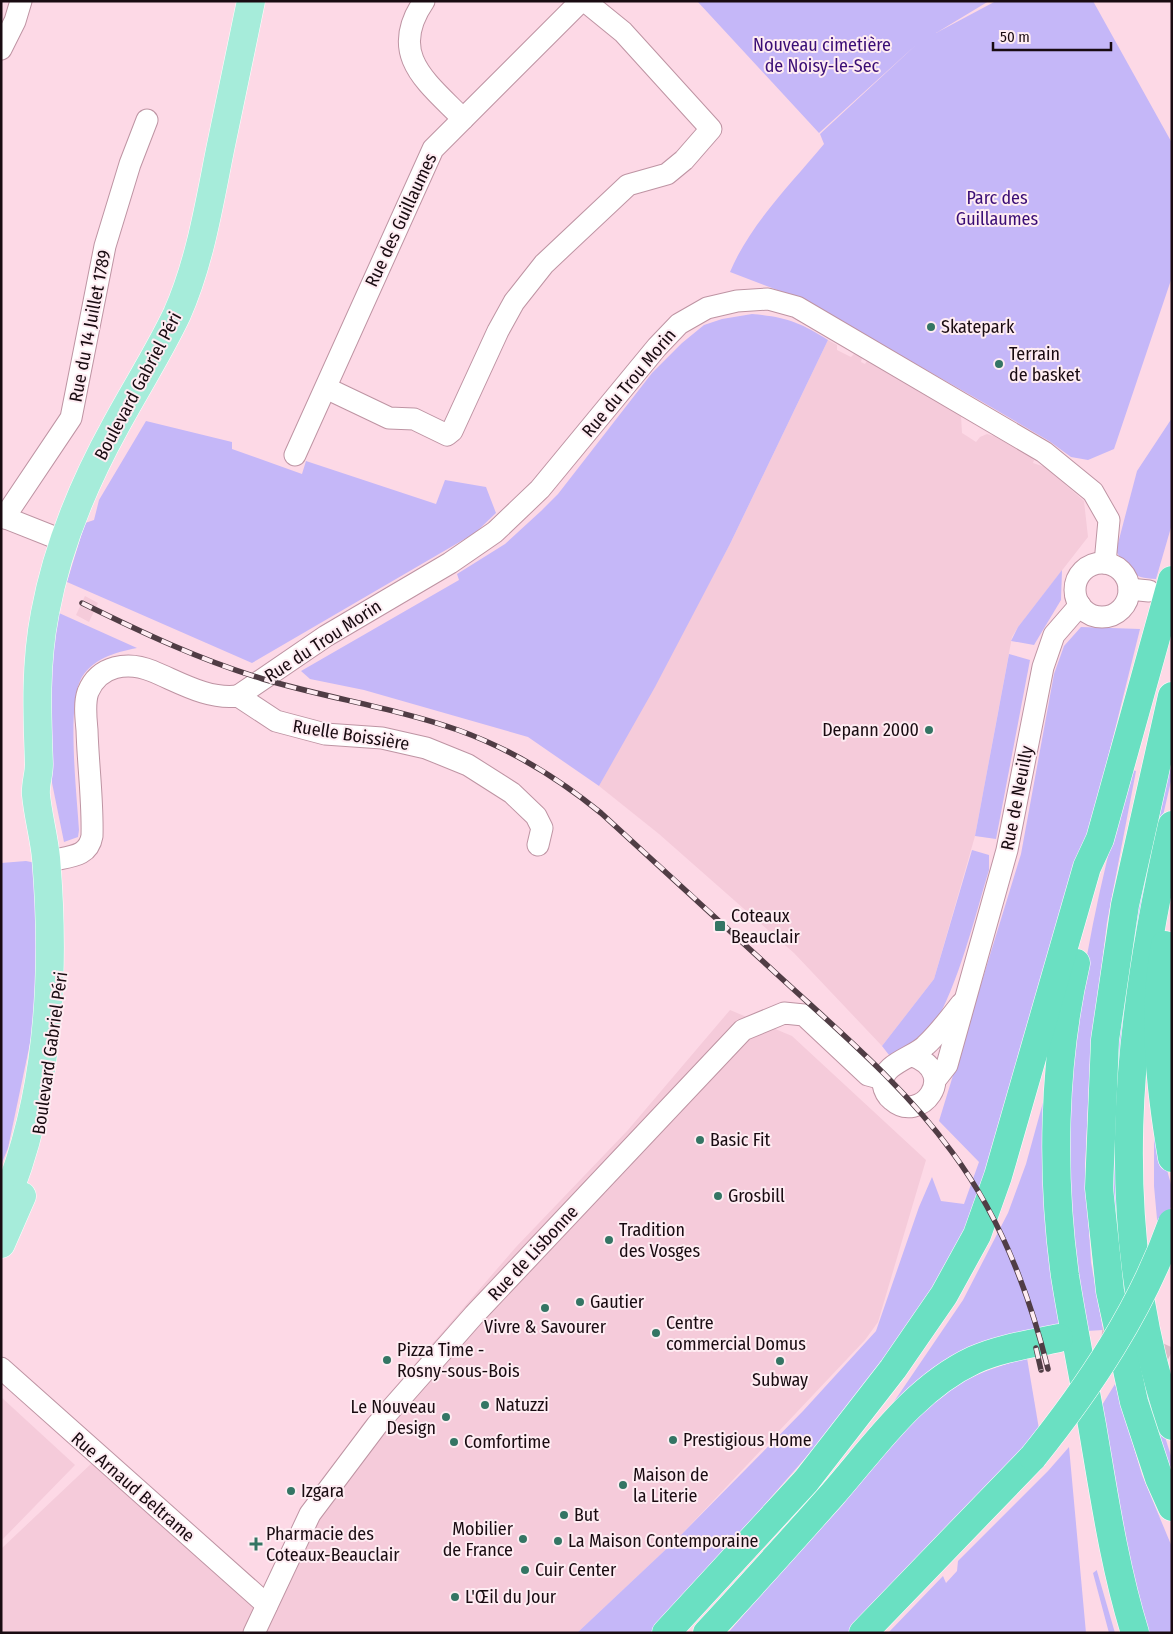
<svg xmlns="http://www.w3.org/2000/svg" width="1173" height="1634" viewBox="0 0 1173 1634" font-family="'Fira Sans Condensed',sans-serif">
<rect width="100%" height="100%" fill="#fdd9e6"/>
<g fill="#f5cbda">
<path d="M 828,340 L 837,345 L 837,350 L 851,357 L 854,354 L 862,358 L 861,362 L 865,364 L 867,361 L 955,411 L 961,416 L 962,433 L 970,438 L 976,442 L 980,437 L 987,434 L 994,436 L 1030,456 L 1034,460 L 1033,463 L 1045,467 L 1084,501 L 1088,537 L 1018,627 L 1012,637 L 975,836 L 934,979 L 882,1046 L 794,953 L 659,834 L 599,786 L 730,544 Z"/>
<path d="M 85,596 L 98,603 L 89,622 L 76,615 Z"/>
<path d="M 730,1010 L 792,1036 L 926,1160 L 878,1322 L 865,1340 L 679,1537 L 577,1633 L 1,1633 L 1,1549 L 93,1462 L 254,1607 L 362,1425 L 516,1247 L 628,1130 Z"/>
<path d="M 1,1397 L 75,1465 L 1,1541 Z"/>
</g>
<g fill="#c5b7f8">
<path d="M 697,1 L 989,1 L 936,33 L 996,1 L 1093,1 L 1172,143 L 1172,277 L 1114,449 L 1088,460 L 1071,457 L 1049,441 L 979,400 L 821,310 L 788,294 L 730,272 C 750,224 791,184 824,144 L 820,134 L 917,44 L 819,133 Z"/>
<path d="M 752,314 C 785,317 800,322 828,340 L 730,544 L 655,687 L 599,786 L 528,737 L 364,690 L 310,679 L 301,671 L 459,580 L 457,574 L 505,544 L 541,511 L 558,494 L 652,373 L 682,343 L 704,325 L 722,319 Z"/>
<path d="M 1172,418 L 1172,524 L 1156,579 C 1131,578 1128,571 1116,551 L 1137,471 Z"/>
<path d="M 146,421 L 232,442 L 232,449 L 302,474 L 306,461 L 436,504 L 445,480 L 486,487 L 496,513 L 475,533 L 252,663 L 67,582 L 85,523 L 94,520 L 99,500 Z"/>
<path d="M 1062,570 L 1061,600 L 1034,645 L 1011,641 L 1018,627 Z"/>
<path d="M 59,613 L 137,648 C 116,652 90,659 80,681 C 67,709 77,797 79,830 L 78,837 L 64,842 L 50,773 L 49,673 Z"/>
<path d="M 1081,627 L 1140,629 L 1084,854 L 990,1187 L 951,1270 L 849,1408 L 702,1576 L 657,1633 L 577,1633 L 679,1537 L 803,1411 L 876,1331 L 919,1207 L 932,1177 L 941,1201 L 964,1204 L 979,1162 L 939,1121 L 1021,854 L 1054,674 L 1064,646 Z"/>
<path d="M 1009,654 L 1030,660 L 996,839 L 975,836 Z"/>
<path d="M 1172,746 L 1172,777 L 1154,854 L 1129,1293 L 1122,1294 L 1113,1216 L 1110,1130 L 1117,1026 L 1134,922 Z"/>
<path d="M 1131,770 L 1136,771 L 1107,922 L 1090,1063 L 1085,1167 L 1091,1262 L 1103,1330 L 1087,1331 C 1082,1297 1073,1263 1070,1230 C 1059,1074 1088,919 1131,770 Z"/>
<path d="M 972,850 L 989,855 L 989,870 C 976,911 950,1024 915,1046 C 908,1050 897,1052 889,1055 L 882,1046 L 934,979 Z"/>
<path d="M 26,861 L 36,863 L 37,1010 L 8,1148 L 1,1165 L 1,863 Z"/>
<path d="M 1050,1077 L 1063,1327 L 889,1409 L 963,1300 L 1008,1213 L 1026,1164 Z"/>
<path d="M 1154,1092 L 1164,1159 L 1172,1188 L 1172,1204 L 1159,1241 L 1154,1186 Z"/>
<path d="M 1027,1358 L 1040,1435 L 855,1633 L 728,1633 L 920,1410 C 958,1381 981,1371 1027,1358 Z"/>
<path d="M 1147,1380 L 1172,1459 L 1172,1480 L 1140,1382 Z"/>
<path d="M 1115,1384 L 1142,1475 L 1172,1547 L 1172,1633 L 1148,1633 L 1131,1567 L 1099,1410 Z"/>
<path d="M 1069,1447 L 1086,1633 L 888,1633 L 943,1576 L 946,1583 L 957,1571 L 958,1561 L 1048,1471 Z"/>
<path d="M 1097,1570 L 1097,1571 L 1115,1633 L 1109,1633 L 1093,1573 Z"/>
</g>
<g fill="none" stroke-linecap="round" stroke-linejoin="round">
<path stroke="#dbbac6" stroke-width="28" stroke-dasharray="28 14" stroke-linecap="butt" d="M 1059,1338 C 1102,1338 1133,1343 1172,1363"/>
<g stroke="#be94a3" stroke-width="23">
<g id="minor">
<path d="M 424,1 C 387,55 427,82 463,119"/>
<path d="M 1,49 L 15,21 L 21,1"/>
<path d="M 326,388 L 389,418 L 414,419 L 447,435 L 452,431 L 498,331 L 514,302 L 544,264 L 628,185 L 667,174 L 684,160 L 711,129 L 623,32 L 585,1"/>
<path d="M 295,455 L 433,149 L 581,1"/>
<path d="M 1,516 L 64,541"/>
<path d="M 4,518 L 71,418 L 105,246 L 130,164 L 147,120"/>
<circle cx="1102" cy="590" r="27"/>
<path d="M 1129,589 L 1149,591"/>
<path d="M 238,696 L 326,636 L 450,563 L 495,532 L 540,489 L 657,347 L 679,324 L 707,308 L 737,301 L 768,299 L 797,307 L 1044,452 L 1093,492 L 1109,520 L 1105,563"/>
<path d="M 59,859 C 75,856 89,854 92,836 C 93,801 88,765 87,730 C 86,719 84,703 88,692 C 99,665 128,661 152,671 C 179,682 208,700 238,696 L 276,721 L 325,734 L 382,738 L 426,748 L 468,765 L 512,793 L 536,816 L 542,828 L 538,845"/>
<path d="M 913,1056 C 960,1074 920,1125 892,1100 C 887,1096 884,1090 883,1084 C 881,1064 915,1057 926,1045 C 939,1033 950,1018 961,1004"/>
<path d="M 936,1079 L 947,1065 L 1007,850 L 1043,667 L 1054,635 L 1080,605"/>
<path d="M 1,1368 L 267,1605"/>
<path d="M 254,1633 L 310,1514 L 377,1425 L 474,1315 L 743,1030 L 784,1013 L 804,1015 L 868,1075 L 883,1079"/>
</g>
</g>
<g stroke="#fff" stroke-width="29">
<g id="major">
<path d="M 1,1211 C 49,1101 56,976 46,858 C 44,837 38,816 36,795 C 35,785 39,775 39,764 C 37,713 35,664 45,613 C 57,548 84,483 116,425 C 136,388 159,352 177,314 C 200,262 209,205 220,150 C 230,100 241,51 251,1"/>
<path d="M 1,1244 L 22,1196"/>
</g>
</g>
<g stroke="#fff" stroke-width="29">
<g id="highway">
<path d="M 1172,696 L 1125,905 L 1105,1040 L 1099,1188 L 1110,1291 L 1134,1402 L 1159,1478 L 1172,1507"/>
<path d="M 1172,825 C 1126,1026 1104,1226 1172,1426"/>
<path d="M 1165,945 C 1152,1015 1160,1088 1172,1158"/>
<path d="M 1076,963 C 1053,1063 1051,1174 1065,1276 C 1073,1326 1083,1376 1092,1425 C 1104,1495 1114,1565 1135,1633"/>
<path d="M 666,1633 L 806,1481 L 893,1369 L 944,1295 L 977,1235 L 998,1176 L 1087,867 L 1100,839 L 1172,580"/>
<path d="M 707,1633 C 749,1588 791,1541 832,1495 C 874,1447 914,1388 974,1360 C 1001,1348 1031,1344 1059,1338"/>
<path d="M 863,1633 L 1033,1457"/>
</g>
</g>
<use href="#minor" stroke="#fff" stroke-width="21"/>
<use href="#major" stroke="#a6ecda" stroke-width="28"/>
<use href="#highway" stroke="#6ae0c2" stroke-width="28"/>
<g stroke="#503d45" stroke-width="5.5">
<g id="rail">
<path d="M 82,603 C 141,632 200,660 263,679 C 327,698 395,708 458,730 C 511,749 558,778 601,813 C 665,871 728,929 791,987 C 848,1039 906,1089 952,1152 C 1000,1216 1029,1292 1048,1369"/>
<path d="M 1036,1348 L 1041,1370"/>
</g>
</g>
<use href="#rail" stroke="#feecf2" stroke-width="4" stroke-dasharray="11" stroke-linecap="butt"/>
<g stroke="#fff" stroke-width="29" stroke-linecap="butt">
<path id="highway-bridge" d="M 1033,1457 C 1090,1386 1141,1310 1172,1223"/>
</g>
<use href="#highway-bridge" stroke="#6ae0c2" stroke-width="28"/>
</g>
<g fill="#347564" stroke="#feecf2" stroke-width="2">
<circle cx="931" cy="327" r="5"/>
<circle cx="999" cy="364" r="5"/>
<circle cx="929" cy="730" r="5"/>
<rect x="714" y="920" width="12" height="12" rx="2.5"/>
<circle cx="700" cy="1140" r="5"/>
<circle cx="718" cy="1196" r="5"/>
<circle cx="609" cy="1240" r="5"/>
<circle cx="580" cy="1302" r="5"/>
<circle cx="545" cy="1308" r="5"/>
<circle cx="656" cy="1333" r="5"/>
<circle cx="387" cy="1360" r="5"/>
<circle cx="780" cy="1361" r="5"/>
<circle cx="485" cy="1405" r="5"/>
<circle cx="446" cy="1417" r="5"/>
<circle cx="673" cy="1440" r="5"/>
<circle cx="454" cy="1442" r="5"/>
<circle cx="623" cy="1485" r="5"/>
<circle cx="291" cy="1491" r="5"/>
<circle cx="564" cy="1515" r="5"/>
<circle cx="523" cy="1539" r="5"/>
<circle cx="558" cy="1541" r="5"/>
<path d="M253.5 1536.5h5v5h5v5h-5v5h-5v-5h-5v-5h5z"/>
<circle cx="525" cy="1570" r="5"/>
<circle cx="455" cy="1597" r="5"/>
</g>
<g text-anchor="middle" dominant-baseline="central" stroke-width="4" stroke-linejoin="round" paint-order="stroke">
<g font-size="18" fill="#3a0d75" stroke="#feecf2">
<text x="822" y="45">Nouveau cimetière<tspan x="822" dy="21">de Noisy-le-Sec</tspan></text>
<text x="997" y="198">Parc des<tspan x="997" dy="21">Guillaumes</tspan></text>
</g>
<g font-size="18" fill="#190b11" stroke="#feecf2">
<text transform="translate(401 220) rotate(-65)">Rue des Guillaumes</text>
<text transform="translate(90 326) rotate(-79)">Rue du 14 Juillet 1789</text>
<text transform="translate(629 383) rotate(-50)">Rue du Trou Morin</text>
<text transform="translate(138 386) rotate(-62)">Boulevard Gabriel Péri</text>
<text transform="translate(323 641) rotate(-33)">Rue du Trou Morin</text>
<text transform="translate(351 735) rotate(9)">Ruelle Boissière</text>
<text transform="translate(1017 798) rotate(-79)">Rue de Neuilly</text>
<text transform="translate(50 1053) rotate(-82)">Boulevard Gabriel Péri</text>
<text transform="translate(533 1253) rotate(-47)">Rue de Lisbonne</text>
<text transform="translate(133 1487) rotate(41)">Rue Arnaud Beltrame</text>
</g>
<g font-size="18" fill="#190b11" stroke="#feecf2" text-anchor="start">
<text x="941" y="327">Skatepark</text>
<text x="1009" y="354">Terrain<tspan x="1009" dy="21">de basket</tspan></text>
<text x="919" y="730" text-anchor="end">Depann 2000</text>
<text x="731" y="916">Coteaux<tspan x="731" dy="21">Beauclair</tspan></text>
<text x="710" y="1140">Basic Fit</text>
<text x="728" y="1196">Grosbill</text>
<text x="619" y="1230">Tradition<tspan x="619" dy="21">des Vosges</tspan></text>
<text x="590" y="1302">Gautier</text>
<text x="666" y="1323">Centre<tspan x="666" dy="21">commercial Domus</tspan></text>
<text x="545" y="1327" text-anchor="middle">Vivre &amp; Savourer</text>
<text x="397" y="1350">Pizza Time -<tspan x="397" dy="21">Rosny-sous-Bois</tspan></text>
<text x="780" y="1380" text-anchor="middle">Subway</text>
<text x="495" y="1405">Natuzzi</text>
<text x="436" y="1407" text-anchor="end">Le Nouveau<tspan x="436" dy="21">Design</tspan></text>
<text x="683" y="1440">Prestigious Home</text>
<text x="464" y="1442">Comfortime</text>
<text x="633" y="1475">Maison de<tspan x="633" dy="21">la Literie</tspan></text>
<text x="301" y="1491">Izgara</text>
<text x="574" y="1515">But</text>
<text x="513" y="1529" text-anchor="end">Mobilier<tspan x="513" dy="21">de France</tspan></text>
<text x="266" y="1534">Pharmacie des<tspan x="266" dy="21">Coteaux-Beauclair</tspan></text>
<text x="568" y="1541">La Maison Contemporaine</text>
<text x="535" y="1570">Cuir Center</text>
<text x="465" y="1597">L'Œil du Jour</text>
</g>
</g>
<rect width="1173" height="1634" fill="none" stroke="#190b11" stroke-width="5"/>
<path d="M993 42v8h118v-8" fill="none" stroke="#190b11" stroke-width="2.5"/>
<text x="1000" y="42" font-size="15" fill="#190b11" stroke="#feecf2" stroke-width="4" paint-order="stroke">50 m</text>
</svg>
